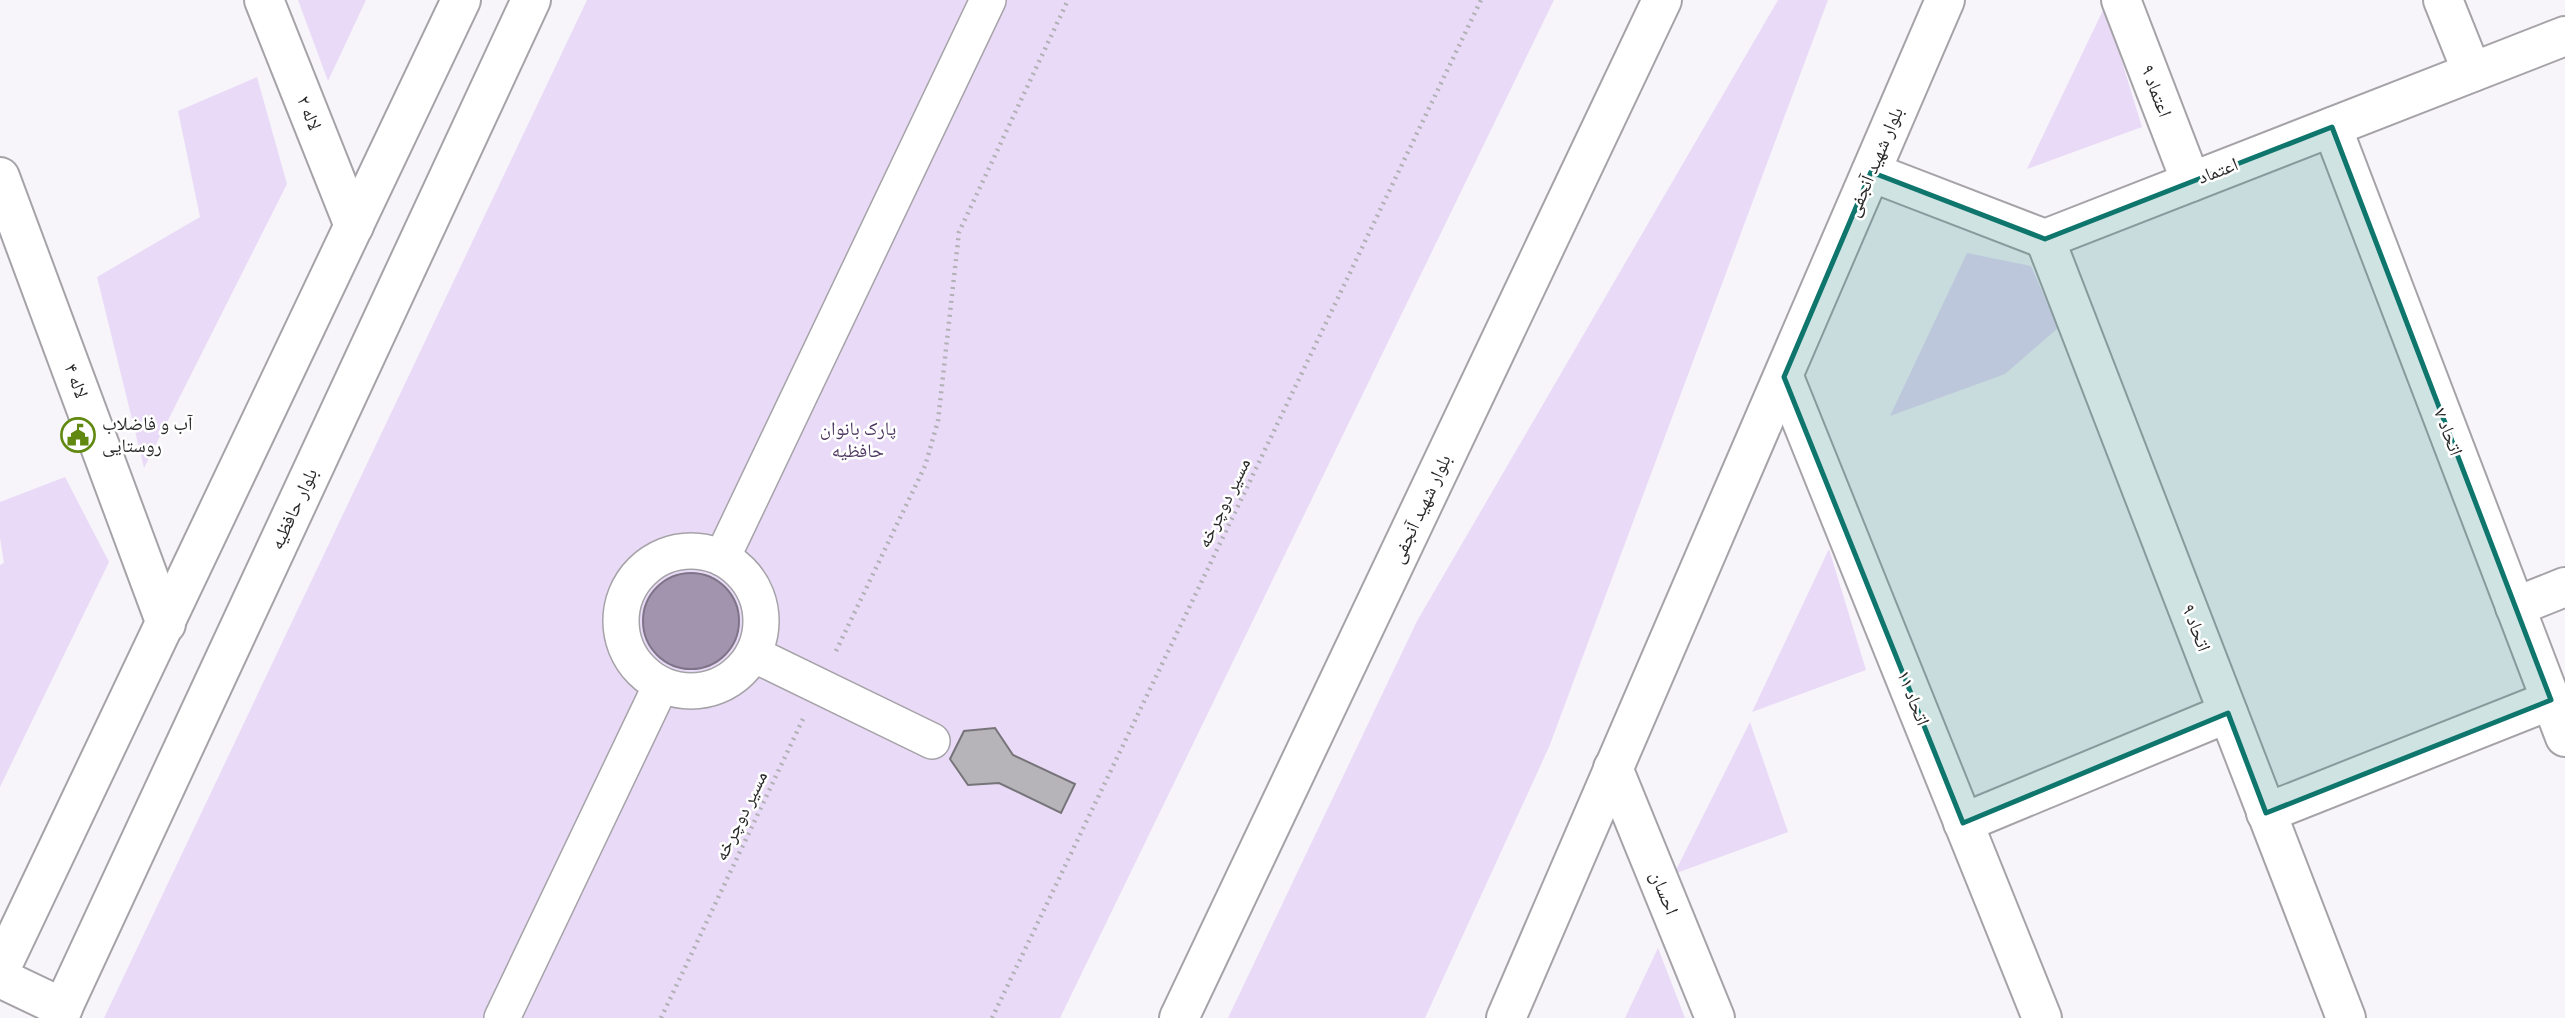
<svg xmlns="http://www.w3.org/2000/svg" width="2565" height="1018" viewBox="0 0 2565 1018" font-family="Signika,'Noto Naskh Arabic',sans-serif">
<rect width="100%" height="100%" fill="#f7f5fa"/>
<g fill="#e9dbf7">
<path d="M 298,0 L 366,0 L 328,81 Z"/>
<path d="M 587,0 L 1554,0 L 1060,1018 L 104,1018 Z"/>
<path d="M 1778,0 L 1828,0 L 1549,747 L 1425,1018 L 1228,1018 L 1417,621 Z"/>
<path d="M 2105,6 L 2142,127 L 2027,169 Z"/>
<path d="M 257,77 L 287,184 L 144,468 L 97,277 L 200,217 L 178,111 Z"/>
<path d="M 1967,253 L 2031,266 L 2058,328 L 2005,374 L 1890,416 Z"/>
<path d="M 65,477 L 109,562 L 0,787 L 0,565 L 4,563 L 0,538 L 0,502 Z"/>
<path d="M 1829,549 L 1866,670 L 1752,712 Z"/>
<path d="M 1750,722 L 1788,832 L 1674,874 Z"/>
<path d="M 1658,948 L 1685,1018 L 1625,1018 Z"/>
</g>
<circle fill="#a294af" stroke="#7e7487" stroke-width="2" cx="691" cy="621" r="48"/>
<path fill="#b6b4b9" stroke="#767479" stroke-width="2" d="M 995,728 L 1013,755 L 1075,784 L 1061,813 L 999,783 L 968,785 L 950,759 L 964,731 Z"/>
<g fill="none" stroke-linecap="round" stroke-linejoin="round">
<g stroke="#a6a3a8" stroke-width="38">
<g id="pedestrian">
<circle cx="691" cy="621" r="70"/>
<path d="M 722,558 L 988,0"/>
<path d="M 753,654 L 932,741"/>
<path d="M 502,1018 L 661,685"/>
</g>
</g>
<g stroke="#a6a3a8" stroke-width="42">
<g id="minor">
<path d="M 264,0 L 354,226"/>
<path d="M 2121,0 L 2191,182"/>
<path d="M 2443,0 L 2472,72"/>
<path d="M 2332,127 L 2565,737"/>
<path d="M 0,177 L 166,624"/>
<path d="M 2045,239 L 2346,1018"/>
<path d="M 1784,377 L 2042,1018"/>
<path d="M 2515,607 L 2565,587"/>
<path d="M 1613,768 L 1715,1018"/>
<path d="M 2266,813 L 2551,700"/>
<path d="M 1963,823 L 2228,713"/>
</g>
</g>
<g stroke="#a6a3a8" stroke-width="42">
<path id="tertiary" d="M 1871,172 L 2045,239 L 2565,36"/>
</g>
<g stroke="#a6a3a8" stroke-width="42">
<g id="secondary">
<path d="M 0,970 L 461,0"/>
<path d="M 0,978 L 63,1008"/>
<path d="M 58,1018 L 531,0"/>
</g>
</g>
<g stroke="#a6a3a8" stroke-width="42">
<g id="primary">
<path d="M 1179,1018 L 1662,0"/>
<path d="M 1506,1018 L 1945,0"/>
</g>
</g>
<g stroke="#b1b0b4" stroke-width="4.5" stroke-dasharray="2 5" stroke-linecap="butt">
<path d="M 836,651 L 925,466 L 938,421 L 959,232 L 1068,0"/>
<path d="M 661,1018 L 803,719"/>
<path d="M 992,1018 L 1481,0"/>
</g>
<use href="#pedestrian" stroke="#fff" stroke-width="35"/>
<use href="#minor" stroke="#fff" stroke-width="38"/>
<use href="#tertiary" stroke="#fff" stroke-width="38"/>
<use href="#secondary" stroke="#fff" stroke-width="38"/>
<use href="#primary" stroke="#fff" stroke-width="38"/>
</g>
<path fill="#0f766e" fill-opacity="0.2" stroke="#0f766e" stroke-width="5" stroke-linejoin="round" d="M 2332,127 L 2551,700 L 2266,813 L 2228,713 L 1963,823 L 1784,377 L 1871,172 L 2045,239 Z"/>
<defs>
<g id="civic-ring" transform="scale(1.75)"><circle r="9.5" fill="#fff" stroke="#618811" stroke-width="1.5"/><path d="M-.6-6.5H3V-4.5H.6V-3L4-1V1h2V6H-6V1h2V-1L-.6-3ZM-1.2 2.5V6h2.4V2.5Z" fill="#618811"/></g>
</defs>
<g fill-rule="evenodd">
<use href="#civic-ring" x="78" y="435"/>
</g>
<g text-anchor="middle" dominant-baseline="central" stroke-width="5" stroke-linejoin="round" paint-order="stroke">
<g font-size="19" fill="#29292a" stroke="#fff">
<text transform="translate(2156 91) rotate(69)">اعتماد ۹</text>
<text transform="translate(309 113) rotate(68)">لاله ۲</text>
<text transform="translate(1875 162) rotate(-67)">بلوار شهید آنجفی</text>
<text transform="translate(2218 171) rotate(-21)">اعتماد</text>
<text transform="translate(76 381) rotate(70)">لاله ۴</text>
<text transform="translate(2448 432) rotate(69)">اتحاد ۷</text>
<text transform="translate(1224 503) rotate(-64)">مسیر دوچرخه</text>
<text transform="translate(294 509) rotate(-65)">بلوار حافظیه</text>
<text transform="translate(1421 509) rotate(-65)">بلوار شهید آنجفی</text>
<text transform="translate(2196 628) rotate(69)">اتحاد ۹</text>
<text transform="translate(1913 698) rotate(68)">اتحاد ۱۱</text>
<text transform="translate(741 816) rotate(-64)">مسیر دوچرخه</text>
<text transform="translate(1664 893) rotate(68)">احسان</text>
</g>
<g font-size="19" fill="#29292a" stroke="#fff" text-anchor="start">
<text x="102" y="424">آب و فاضلاب<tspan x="102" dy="22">روستایی</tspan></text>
</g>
<g font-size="19" fill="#4f3962" stroke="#fff">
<text x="858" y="429">پارک بانوان<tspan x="858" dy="22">حافظیه</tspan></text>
</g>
</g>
</svg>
